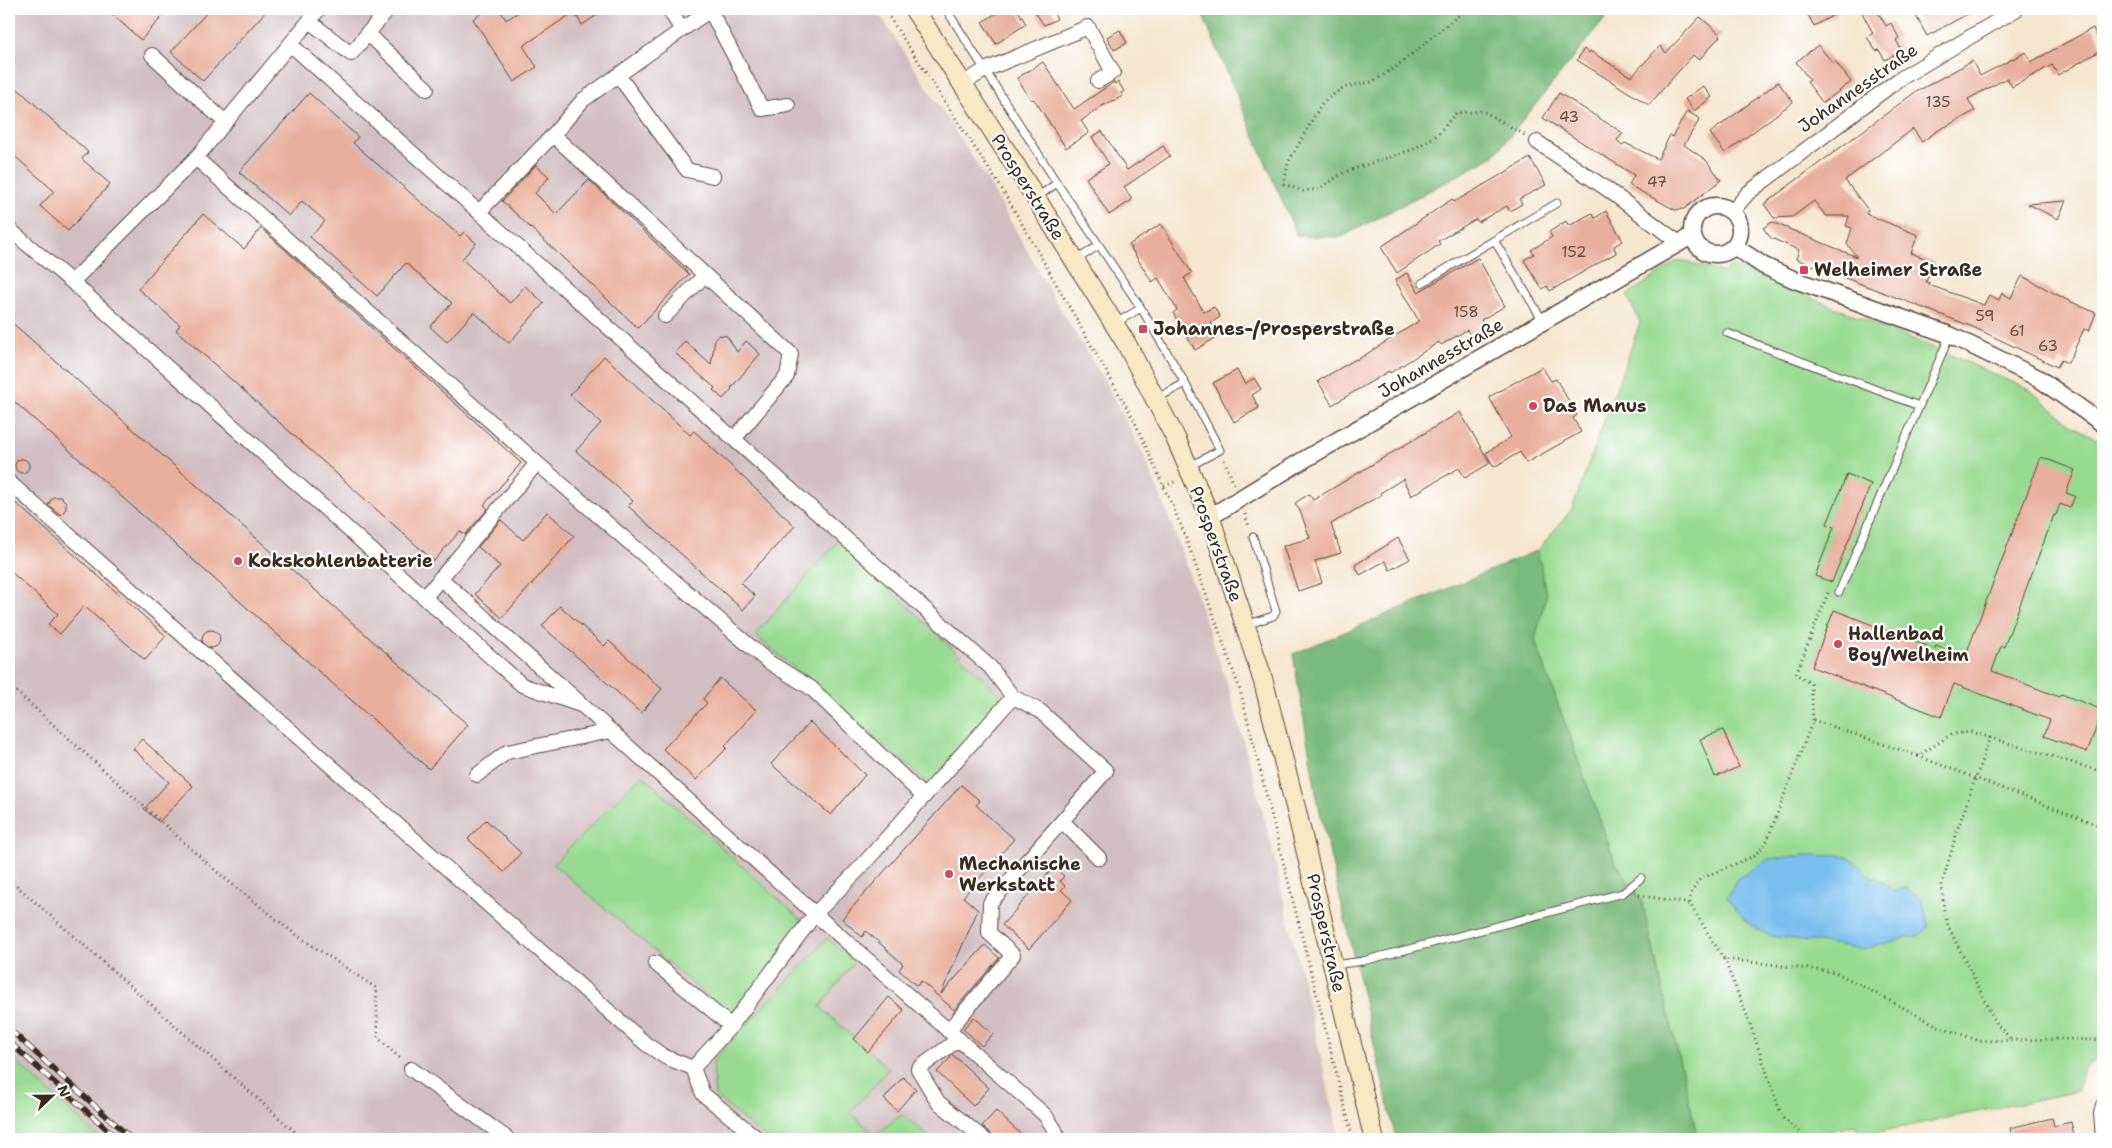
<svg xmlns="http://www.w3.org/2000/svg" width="2112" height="1148" viewBox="0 0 2112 1148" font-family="'Shantell Sans',sans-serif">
<rect width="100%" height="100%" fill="#fff"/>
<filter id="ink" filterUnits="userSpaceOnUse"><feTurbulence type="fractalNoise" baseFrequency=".02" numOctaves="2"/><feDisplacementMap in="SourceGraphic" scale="10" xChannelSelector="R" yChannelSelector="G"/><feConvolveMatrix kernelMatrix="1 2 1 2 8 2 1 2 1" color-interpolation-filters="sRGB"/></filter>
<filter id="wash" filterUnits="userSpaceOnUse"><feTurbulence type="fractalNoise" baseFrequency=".0096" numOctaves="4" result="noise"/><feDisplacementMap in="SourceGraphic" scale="20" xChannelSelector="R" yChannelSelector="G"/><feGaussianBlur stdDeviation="1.12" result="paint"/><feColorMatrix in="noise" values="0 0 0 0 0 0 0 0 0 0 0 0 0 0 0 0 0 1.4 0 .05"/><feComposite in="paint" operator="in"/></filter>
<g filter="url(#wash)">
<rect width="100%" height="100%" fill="#f6e6d0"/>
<path fill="#d2bec2" d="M9 9H876L989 183 1055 300 1106 383 1145 458 1175 533 1229 689 1267 828 1340 1139H101L9 1055Z"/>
<path fill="#98da91" stroke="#6a8258" d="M1679 260 1724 273 1731 265 1930 346 2030 390 2073 426 2103 442V1059C2085 1061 2080 1075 2079 1091L1859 1136 1856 1125 1799 1139H1698L1642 902 1615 862 1535 640 1546 596 1538 550 1572 509 1640 323 1627 295Z
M839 540 1004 698 931 785 755 635Z
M642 775 807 925 729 1015 553 864Z
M827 938 854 962 820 1007 889 1069 850 1112 875 1135 902 1114 931 1139H767L715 1096 713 1061Z
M9 1055 21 1066 101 1139H9Z"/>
<path fill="#7aba7b" stroke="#5a724c" d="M1200 9H1613L1493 157 1342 237 1297 236Z
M1538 550 1546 596 1535 640 1615 862 1642 902 1698 1139H1396L1317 799 1293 654Z"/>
<path fill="#78beef" stroke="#5a7486" d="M1805 855 1848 856 1868 875 1886 884 1894 892 1906 888 1922 900 1929 926 1919 936 1908 937 1862 950 1841 945 1770 936 1749 924 1727 898 1737 879 1769 859Z"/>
<g id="blocks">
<path fill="#e8af9d" d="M106 9H169L141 40Z
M210 9H268L203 81 171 52Z
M488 9H499L506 20 523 9H606L582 25 574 12 523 46 537 67 514 82 473 19Z
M1003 9H1017L1026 24 996 44 982 22Z
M1033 9H1051L1057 19 1044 25Z
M1805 9H1844L1814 26Z
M1860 9H1876L1886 26 1891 23 1899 38 1896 40 1902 51 1885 60 1879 50 1876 51 1867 37 1873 33Z
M1929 9H1977L1927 36 1916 16Z
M1700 17 1721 35 1699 60 1693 55 1649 105 1577 60 1584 49 1589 53 1590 51 1631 77 1660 46 1666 53Z
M2093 28 2103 49 2058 75 2052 65 2012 87 2007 78 1968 99 1975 111 1937 131 1922 142 1913 129 1845 180 1868 210 1866 214 1918 235 1911 253 1934 262 1926 282 1930 283 1929 285 1984 305 1989 295 1999 300 2002 293 2011 298 2022 276 2067 300 2096 313 2089 331 2084 329 2068 363 2061 360 2057 367 1973 327 1796 259 1799 250 1771 238 1763 228 1772 222 1857 257 1847 244 1852 228 1846 226 1849 216H1826L1814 201 1792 217 1774 218 1764 204 1914 93 1972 61 1980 76 2026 52 2031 62Z
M1120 30 1127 43 1114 50 1107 37Z
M1818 45 1833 63 1835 61 1851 82 1823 103 1807 82 1810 80 1796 62Z
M1043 62 1074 109 1114 82 1115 84 1118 82 1124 91 1121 93 1123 96 1102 106 1081 121 1089 133 1066 148 1034 99 1031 100 1017 78Z
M9 81 88 152 82 159 110 184 68 231 40 206 54 191 9 151Z
M1778 82 1793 102 1725 153 1710 133Z
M1703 86 1712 97 1694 111 1685 99Z
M309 93 358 137 353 143 460 236 464 232 476 243 462 259 510 303 525 286 544 303 509 343 474 312 447 342 430 327 452 303 406 263 377 296 310 237 325 221 302 201 289 216 239 172Z
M1559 93 1623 133 1617 140 1622 145 1625 143 1658 159 1670 135 1672 137 1687 111 1700 119 1684 145 1706 160 1721 180 1684 209 1675 210 1629 185 1634 175 1543 118Z
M1102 131 1127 170 1163 146 1170 156 1124 187 1132 200 1109 215 1086 178 1109 164 1092 137Z
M1530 158 1546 185 1519 199 1522 204 1510 211 1507 206 1478 222 1476 219 1438 241 1440 244 1397 273 1381 247 1452 199 1454 202Z
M536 165 549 177 535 193 556 214 589 180 689 274 638 328 502 201Z
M2066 201 2058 219 2028 204Z
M1606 211 1623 241 1614 246 1616 253 1550 291 1547 286 1542 289 1524 260 1534 254 1531 250 1552 237 1549 232 1566 221 1569 226 1592 213 1595 218Z
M203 214 244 249 261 228 521 463 484 505 488 509 465 535 460 531 434 561 176 330 180 325 138 289Z
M1161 224 1192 273 1184 278 1204 312 1214 307 1220 317 1211 323 1219 336 1195 350 1173 313 1177 310 1158 278 1152 282 1129 245Z
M1478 258 1505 306 1481 320 1485 328 1471 336 1467 330 1441 345 1439 342 1390 373 1389 371 1332 405 1318 381 1356 359 1357 360 1419 321 1395 280 1407 273 1418 292Z
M9 320 468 725 429 769 9 397Z
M719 335 727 336 737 352 746 341 760 354 731 388 732 389 723 399 713 390 715 388 675 353 685 341 711 365 715 339Z
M604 356 690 435 694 431 795 526 741 583 755 596 743 610 628 506 633 501 576 451 601 423 570 395Z
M1542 367 1551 381 1556 379 1577 415 1573 418 1581 432 1526 463 1520 452 1494 467 1486 453 1511 437 1489 397Z
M1237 370 1245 384 1254 378 1261 389 1252 395 1259 408 1234 422 1213 383Z
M1460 412 1490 463 1465 478 1459 468 1411 496 1403 479 1380 493 1381 495 1331 524 1341 553 1315 561 1322 583 1298 591 1283 546 1310 538 1300 511 1295 503 1309 494 1313 500Z
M2041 457 2075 470 2066 493 2075 496 2070 508 2060 504 2056 515H2054L2004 647 2001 646 1992 671 2059 697 2061 694 2103 710 2087 752 2044 736 2050 720 1954 684 1941 717 1812 667 1834 610 1935 649 1936 646 1965 657Z
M15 466a7 7 0 1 1 14 0a7 7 0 1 1-14 0Z
M1847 474 1871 484 1832 582 1815 576 1834 527 1827 524Z
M9 497 166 636 145 660 84 606 60 634 48 624 58 614 9 570Z
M53 497H61L66 502V509L61 515 48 505Z
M547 512 574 536 502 618 475 594 500 566 478 547 501 520 523 540Z
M1398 538 1410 559 1390 570 1385 561 1360 575 1355 565Z
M560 606 604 646 609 641 662 689 641 713 542 626Z
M202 639a9 9 0 1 1 18 0a9 9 0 1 1-18 0Z
M720 678 756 710 725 746 727 748 696 780 663 749 707 703 703 699Z
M810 722 865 775 831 815 771 764Z
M1723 730 1739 767 1715 777 1700 739Z
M142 739 193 786 159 822 144 809 169 782 133 749Z
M961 785 980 801 976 805 1014 839 963 897 978 910 941 994 985 945 999 958 954 1010 921 981 917 986 899 970 903 964 866 931 862 937 842 919Z
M486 820 521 853 504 872 468 839Z
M1054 867 1064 876 1060 881 1065 886 1061 890 1072 900 1029 949 1002 925Z
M889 997 904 1010 868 1052 854 1039Z
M974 1017 993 1034 982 1046 963 1029Z
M953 1055 989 1088 973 1106 937 1072Z
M903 1077 916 1089 897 1111 884 1099Z
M996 1111 1026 1139H996L982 1126Z
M2052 1118 2054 1126 2071 1122 2075 1139H2013L2010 1128Z"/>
</g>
</g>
<g filter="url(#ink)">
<use href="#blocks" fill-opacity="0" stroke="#574639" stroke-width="1"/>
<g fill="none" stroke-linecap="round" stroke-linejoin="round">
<g stroke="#574639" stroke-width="9">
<path id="service" d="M946 9 1057 183
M1036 198 1057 183 1099 245
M1494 240 1543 321
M1075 261 1099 245 1141 308
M1422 283 1557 203
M1114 324 1141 308 1185 383
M1727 333 1919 406
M1156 399 1185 383 1220 450 1188 467
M1839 592 1950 335
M1246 625 1273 616 1276 611 1253 537
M1334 965 1363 961 1623 893 1641 878"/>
</g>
<g stroke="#574639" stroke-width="16">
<path id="minor" d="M319 9 196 158 72 282 522 685 583 706 815 914 1045 1115 1055 1130 1058 1139
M669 9 682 30
M309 21 351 54 388 9
M367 33 427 89
M290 44 990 667 1013 697
M152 55 225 122
M618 75 687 170 713 176
M962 84 985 70 1088 27 1113 72 1098 81
M553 135 583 100 710 10 762 109 788 105
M1537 142 1607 189 1679 243
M196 158 537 463 425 597
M479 212 553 135 791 354 787 376 734 439
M1732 212 1748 193 1898 80 2017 9
M9 229 79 288
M665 316 705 275
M537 463 767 661 811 688 924 797
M9 482 646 1044 665 1057 693 1068
M440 578 578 701
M477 775 507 752 611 731
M1063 822 1099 858
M655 963 731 1026
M959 1039 918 1069 938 1102 984 1139
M411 1069 508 1139
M2103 1105 2101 1114 2103 1137
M758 1139 703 1094 693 1068 731 1026 815 914 859 869 1013 697 1040 711 1106 771 990 903 989 933 1013 955 948 1031"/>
</g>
<g stroke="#574639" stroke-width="19">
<path id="tertiary" d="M1692 230a24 24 0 1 1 48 0a24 24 0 1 1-48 0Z
M1734 246 1764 266 1795 280 1950 335 2038 378 2103 424
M1210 517 1300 462 1693 235"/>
</g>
<g stroke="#574639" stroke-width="21">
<path id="secondary" d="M914 9 1017 168 1126 343 1176 439 1210 517 1263 680 1297 813 1374 1139"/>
</g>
<path stroke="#574639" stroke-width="3" stroke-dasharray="1 4" stroke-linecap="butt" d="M884 9 1002 189 1134 420 1183 530 1240 690 1353 1139
M1466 9 1396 67 1372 82 1344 87 1322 103 1288 163 1284 184 1303 191 1319 189 1345 172 1414 149 1437 135 1456 113 1483 111 1525 135
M1224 460 1234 484
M1164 486 1177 481
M1245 514 1249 527
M1828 593 1796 674 1811 684 1813 720 1766 843 1754 856 1700 879 1690 895V904L1724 959 1835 972 1938 1026 1980 1041 2056 1039 2103 1040
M9 685 217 872 295 934 376 988 378 1038 402 1060
M1813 720 1918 756 1952 734 1971 732 2103 772
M1990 737 1958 828 1942 884 1944 912 1949 928 1997 1025 2012 1040
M1918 756 2103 827
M9 879 303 1139
M1639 895 1690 904
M1724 959 1748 1018 1782 1117 1800 1133 1801 1139
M2103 1037 2102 1040 2103 1051"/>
<use href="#service" stroke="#fff" stroke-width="7"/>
<use href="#minor" stroke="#fff" stroke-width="14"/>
<use href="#tertiary" stroke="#fff" stroke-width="16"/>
<use href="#secondary" stroke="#f8e8c3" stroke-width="19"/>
<g stroke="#3b2a1e" stroke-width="5.5">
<path id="rail" d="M9 1029 132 1139
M9 1042 118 1139"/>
</g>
<use href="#rail" stroke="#fff" stroke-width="4" stroke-dasharray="11" stroke-linecap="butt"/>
</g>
</g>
<g fill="#d1495b" stroke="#fff" stroke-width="2">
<rect x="1799" y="265" width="10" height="10" rx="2.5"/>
<rect x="1138" y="324" width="10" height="10" rx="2.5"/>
<circle cx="1533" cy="406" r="5"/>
<circle cx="238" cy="561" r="5"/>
<circle cx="1838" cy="644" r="5"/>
<circle cx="949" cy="874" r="5"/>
</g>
<g text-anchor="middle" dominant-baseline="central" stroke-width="4.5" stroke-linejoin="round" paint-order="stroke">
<g font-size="15" fill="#664b3e">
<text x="1938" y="102">135</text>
<text x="1569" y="117">43</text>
<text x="1657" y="182">47</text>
<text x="1574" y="252">152</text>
<text x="1466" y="312">158</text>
<text x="1985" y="316">59</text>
<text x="2017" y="331">61</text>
<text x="2048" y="346">63</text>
</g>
<g font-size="18" fill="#3b2a1e" stroke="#fff">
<text transform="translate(1858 88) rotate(-35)">Johannesstraße</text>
<text transform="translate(1028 187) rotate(58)">Prosperstraße</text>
<text transform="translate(1441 358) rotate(-30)">Johannesstraße</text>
<text transform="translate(1216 544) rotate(70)">Prosperstraße</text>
<text transform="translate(1326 933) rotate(77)">Prosperstraße</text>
</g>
<g font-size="18" font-weight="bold" fill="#3b2a1e" stroke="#fff" text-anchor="start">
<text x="1814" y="270">Welheimer Straße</text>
<text x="1153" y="329">Johannes-/Prosperstraße</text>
<text x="1543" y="406">Das Manus</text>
<text x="248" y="561">Kokskohlenbatterie</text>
<text x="1848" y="634">Hallenbad<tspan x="1848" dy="21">Boy/Welheim</tspan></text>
<text x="959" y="864">Mechanische<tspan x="959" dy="21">Werkstatt</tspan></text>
</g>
</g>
<rect width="2112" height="1148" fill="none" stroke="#fff" stroke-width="30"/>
<g transform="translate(52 1096) rotate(68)" stroke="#ffffff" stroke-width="4" paint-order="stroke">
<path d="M0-4L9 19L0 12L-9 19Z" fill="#3b2a1e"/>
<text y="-8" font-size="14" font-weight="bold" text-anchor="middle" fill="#3b2a1e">N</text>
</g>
</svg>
